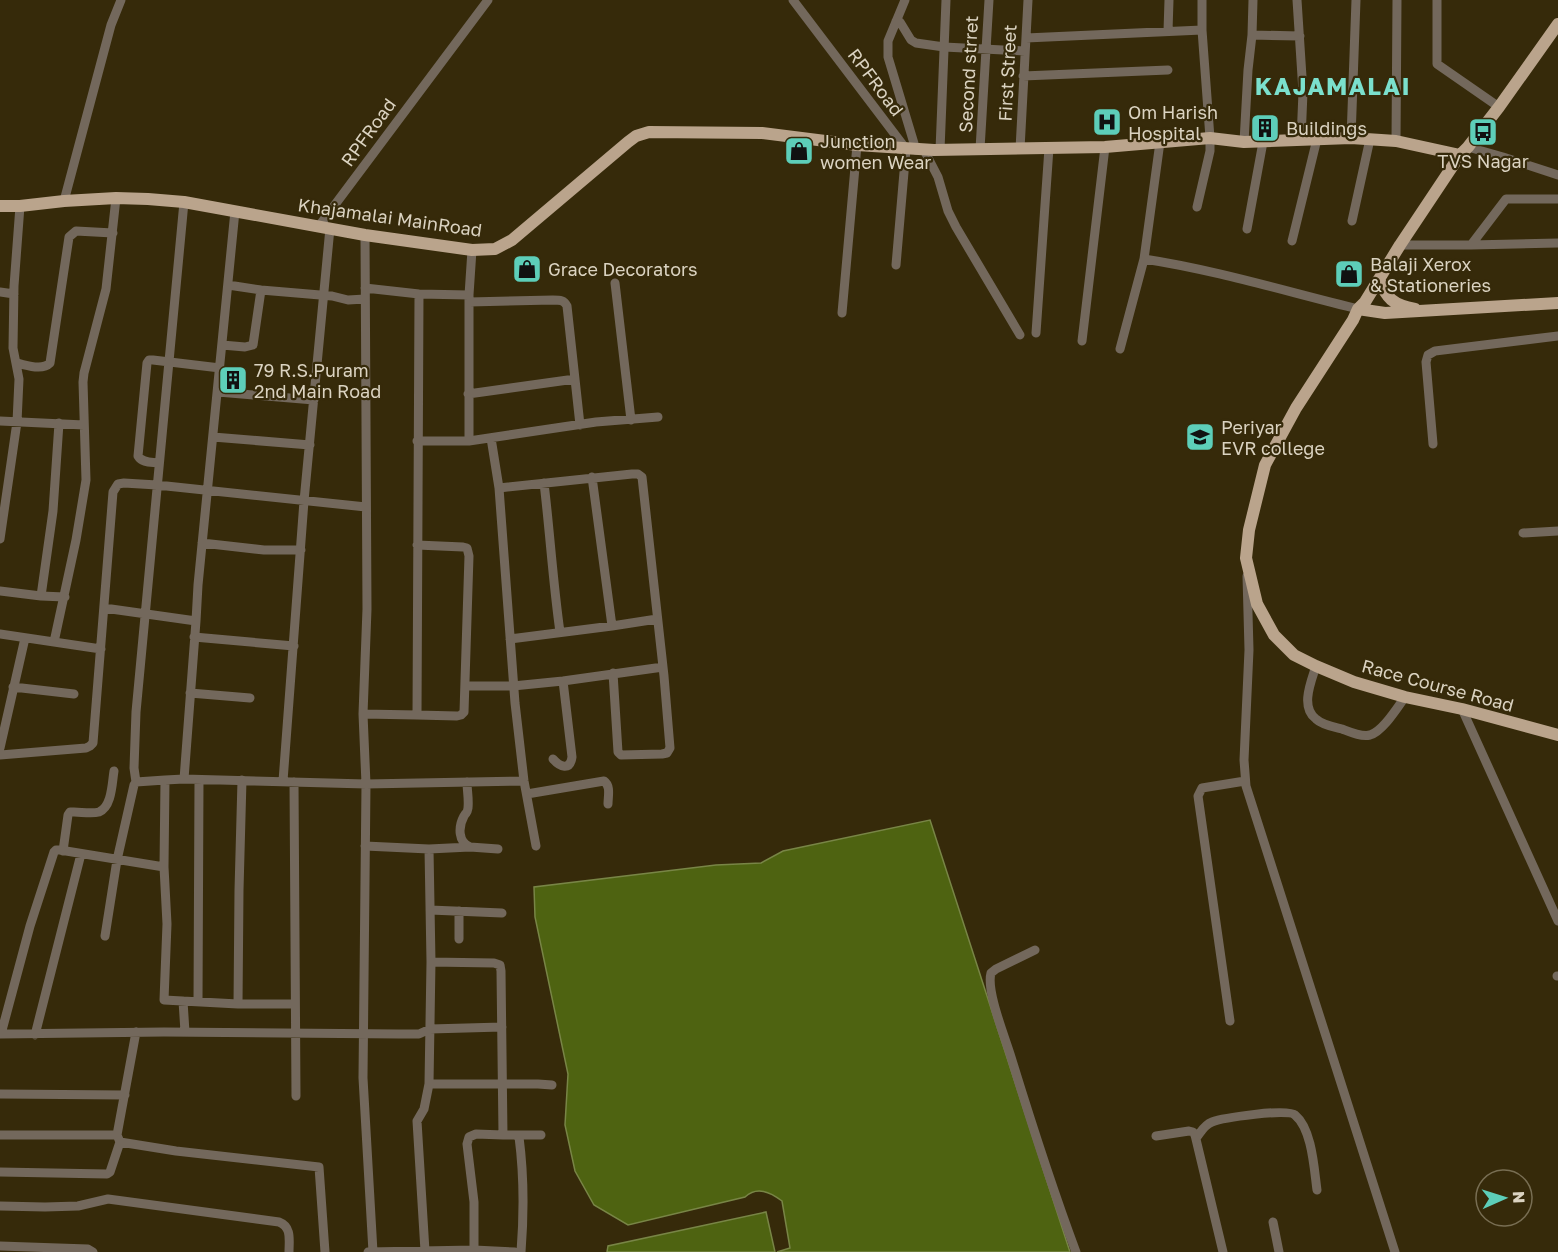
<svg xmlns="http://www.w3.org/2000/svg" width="1558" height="1252" viewBox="0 0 1558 1252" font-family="'Golos Text',sans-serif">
<rect width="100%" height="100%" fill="#362a0a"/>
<path fill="#4e6311" stroke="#788546" stroke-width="1.5" d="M930 820 1070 1252H777L790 1248 782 1201C770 1192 757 1186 745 1197L628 1225 594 1205 575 1171 565 1125 568 1074 535 917 534 887 716 865 761 863 783 851Z
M766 1212 775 1252H607L608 1246Z"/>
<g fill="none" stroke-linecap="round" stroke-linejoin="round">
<path stroke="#73685c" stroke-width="9" d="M793 0 906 149 896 265
M905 0 888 41V57L916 150
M1297 0 1303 92 1301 140
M1437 0V64L1499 107
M896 21 900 22 911 40 916 43 944 47 1025 51
M1168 31 1169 0
M1252 35 1300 36
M1026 38 1202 30
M1023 76 1168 70
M1351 138 1356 0
M1396 141 1397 0
M1244 142 1248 70 1252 35 1253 0
M1468 147 1503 157 1558 175
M980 149 989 0
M1020 149 1028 0
M924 150 938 177 948 211 956 227 1020 335
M940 150 946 0
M64 201 111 25 121 0
M1197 207 1210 151V138L1202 30V0
M235 211 198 585 196 621 184 779 366 784 363 714 367 609 365 235
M1352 221 1370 139
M319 226 488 0
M1247 229 1263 142
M1292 241 1317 139
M1400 245H1471L1558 243
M1471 245 1506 199H1558
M472 250 469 295V441L596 422 658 417
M1144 259C1216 270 1288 292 1358 309
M615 283 631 420
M228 285 261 290 332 296 348 300 365 299
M365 288 419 294 469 295
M0 292 14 294
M469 302 553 300C560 300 564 300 567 306L580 425
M842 313 857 145
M1036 333 1049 148
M1082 341 1105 147
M222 345 245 347 253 345 261 290
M1120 349 1144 259 1160 142
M16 363C27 365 42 371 50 363L69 237 76 231 113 233
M218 392 314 400
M468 394 575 379
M0 421 84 425
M213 437 310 445
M491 438 499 488 515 703 524 781 536 846
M417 441H469
M1433 444 1426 362 1428 355 1435 351 1558 336
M158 463C151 462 142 463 138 456L147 363 149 360H153L220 368
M592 477 612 626
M544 483C550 533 553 583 560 632
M499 488 632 474H638L642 477 664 676 670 748 667 753 662 754 621 755 618 752 613 673
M1523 533 1558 531
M0 539 17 422 19 379 13 348 14 286 20 206
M202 543 264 550H301
M1247 576 1249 650 1244 760 1246 786 1395 1252
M0 591 41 596 65 597
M41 596 53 511 59 423
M104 608 196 621
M0 634 101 649
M194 637 294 646
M510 639 612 626 657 619
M54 642 76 540 86 480 83 382 84 373 106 289 116 198
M1316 666C1311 682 1300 707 1316 719 1322 725 1334 727 1342 729 1350 732 1361 737 1370 735 1383 731 1397 708 1405 697
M465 686H513L563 681 663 667
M13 687 74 694
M190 693 250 698
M1462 709 1558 921
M363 714 417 715 419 294
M417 715 457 716 461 715 464 712 469 556 467 548 463 547 417 545
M0 748 25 638
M0 755 86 748 90 746 93 743 113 492 118 484 124 483 157 485 366 507
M553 759C560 767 570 771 572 757L563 681
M184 779 165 780 164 867 167 924 164 1000 238 1004H293
M283 781 304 501 330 228
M136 782 165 780
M294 782 296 1096
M467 782C467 790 469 799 468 808 467 814 467 811 464 816 458 827 458 842 470 847
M527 794 604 781C611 786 608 796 608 804
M365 846 429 849 470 847 498 849
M429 849 431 962 429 1084H538L552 1085
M63 851 68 815 70 812H74C81 812 92 814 99 812 112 807 112 783 114 771
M430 910 502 913
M105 936 117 860 134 785 136 782 134 768 136 712 184 202
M459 939V911
M1035 950 996 969 991 973C986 991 1005 1037 1011 1057 1031 1122 1052 1188 1076 1252
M431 962 494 963 500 965 501 971 503 1135 476 1134 469 1137 467 1144 474 1202V1250
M1557 976H1558
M183 1001 185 1032
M198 1002 199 780
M238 1004 239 890 242 780
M1230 1021 1198 796 1202 788 1245 781
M136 1032 117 1135 120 1142 176 1151 319 1167 325 1252
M0 1034 164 1032 399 1034H419L430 1029 502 1027
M1 1034 30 926 54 852 56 850H60L164 867
M35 1035 81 854
M0 1094 125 1095
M0 1135H117
M503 1135H515L519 1137C524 1175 524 1214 521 1252
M515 1135H541
M1156 1136 1189 1131 1193 1132 1195 1135 1223 1252
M1196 1138C1201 1132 1204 1125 1212 1122 1222 1118 1288 1108 1295 1115 1312 1129 1314 1168 1317 1190
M0 1172 107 1174 110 1172 120 1142
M0 1206 45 1207 78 1206 108 1199 279 1222C292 1227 289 1240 289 1252
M1273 1222 1279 1252
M0 1246 88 1249 93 1252
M425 1251 417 1121 424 1109 429 1084
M368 1252 474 1250 515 1252
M373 1252 363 1078 366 784 524 781"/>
<path stroke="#baa48c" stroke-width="12" d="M1558 24 1499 107 1468 147 1460 155 1400 245 1365 302 1358 309 1353 320 1296 408 1265 465 1249 530 1246 558 1257 604 1274 635 1294 655 1316 666 1354 682 1405 697 1462 709 1558 735
M0 206H20L64 201 116 198 148 199 184 202 365 235 472 250 495 249 512 240 628 142 636 136 649 132 762 133 857 145 934 150 1105 147 1210 138 1244 142 1351 138 1396 141 1460 155
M1379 279C1386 298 1393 305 1415 309
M1358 309 1385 313 1558 303"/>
</g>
<defs>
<g id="hospital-square" transform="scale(1.5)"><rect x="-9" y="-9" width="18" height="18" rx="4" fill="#5dceb9" stroke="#362a0a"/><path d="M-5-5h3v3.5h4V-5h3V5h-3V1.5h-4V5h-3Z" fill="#111"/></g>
<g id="building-square" transform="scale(1.5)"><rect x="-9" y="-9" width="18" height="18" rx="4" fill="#5dceb9" stroke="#362a0a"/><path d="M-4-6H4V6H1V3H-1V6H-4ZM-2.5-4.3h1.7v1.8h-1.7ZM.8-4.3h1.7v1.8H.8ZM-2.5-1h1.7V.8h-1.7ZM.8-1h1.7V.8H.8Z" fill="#111"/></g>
<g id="bus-square" transform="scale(1.5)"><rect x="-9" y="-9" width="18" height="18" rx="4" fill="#5dceb9" stroke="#362a0a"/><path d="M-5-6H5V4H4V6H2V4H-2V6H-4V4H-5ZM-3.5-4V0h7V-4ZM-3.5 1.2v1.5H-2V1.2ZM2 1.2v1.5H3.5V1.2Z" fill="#111"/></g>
<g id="shop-square" transform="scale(1.5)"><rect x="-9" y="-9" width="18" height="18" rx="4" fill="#5dceb9" stroke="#362a0a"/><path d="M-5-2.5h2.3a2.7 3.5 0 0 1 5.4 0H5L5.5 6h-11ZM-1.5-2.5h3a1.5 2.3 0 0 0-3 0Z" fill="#111"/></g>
<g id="university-square" transform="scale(1.5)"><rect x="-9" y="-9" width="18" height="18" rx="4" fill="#5dceb9" stroke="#362a0a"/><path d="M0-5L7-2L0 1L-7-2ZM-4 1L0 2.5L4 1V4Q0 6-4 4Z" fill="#111"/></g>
</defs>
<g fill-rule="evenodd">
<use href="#hospital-square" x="1107" y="122"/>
<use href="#building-square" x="1265" y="128"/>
<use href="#bus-square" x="1483" y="132"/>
<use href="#shop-square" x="799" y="151"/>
<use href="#shop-square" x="527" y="269"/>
<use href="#shop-square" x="1349" y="274"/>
<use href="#building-square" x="233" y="380"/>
<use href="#university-square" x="1200" y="437"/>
</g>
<g text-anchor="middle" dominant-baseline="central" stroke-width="4.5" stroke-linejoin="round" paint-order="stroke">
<g font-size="18" fill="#dbd3c1" stroke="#362a0a">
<text transform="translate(1007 73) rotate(-87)">First Street</text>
<text transform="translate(968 74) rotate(-87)">Second strret</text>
<text transform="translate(876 82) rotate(53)">RPFRoad</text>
<text transform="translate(368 132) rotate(-54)">RPFRoad</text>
<text transform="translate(390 217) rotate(8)">Khajamalai MainRoad</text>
<text transform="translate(1438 685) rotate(15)">Race Course Road</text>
</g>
<g font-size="18" fill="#dbd3c1" stroke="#362a0a" text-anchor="start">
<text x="1128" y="112">Om Harish<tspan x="1128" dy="21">Hospital</tspan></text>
<text x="1286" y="128">Buildings</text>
<text x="820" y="141">Junction<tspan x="820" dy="21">women Wear</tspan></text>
<text x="1483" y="161" text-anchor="middle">TVS Nagar</text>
<text x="1370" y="264">Balaji Xerox<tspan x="1370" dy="21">&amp; Stationeries</tspan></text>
<text x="548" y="269">Grace Decorators</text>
<text x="254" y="370">79 R.S.Puram<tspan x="254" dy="21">2nd Main Road</tspan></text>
<text x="1221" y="427">Periyar<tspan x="1221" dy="21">EVR college</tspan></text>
</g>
<g font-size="24" font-weight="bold" letter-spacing="1.5" fill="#7be0cd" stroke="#362a0a">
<text x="1333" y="85">KAJAMALAI</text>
</g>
</g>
<g transform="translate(1504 1198) rotate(87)"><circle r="28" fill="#362a0a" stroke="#786e53" stroke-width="1.5"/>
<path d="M0-4.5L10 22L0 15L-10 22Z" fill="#5dceb9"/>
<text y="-9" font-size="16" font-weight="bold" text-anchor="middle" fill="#dbd3c1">N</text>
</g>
</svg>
